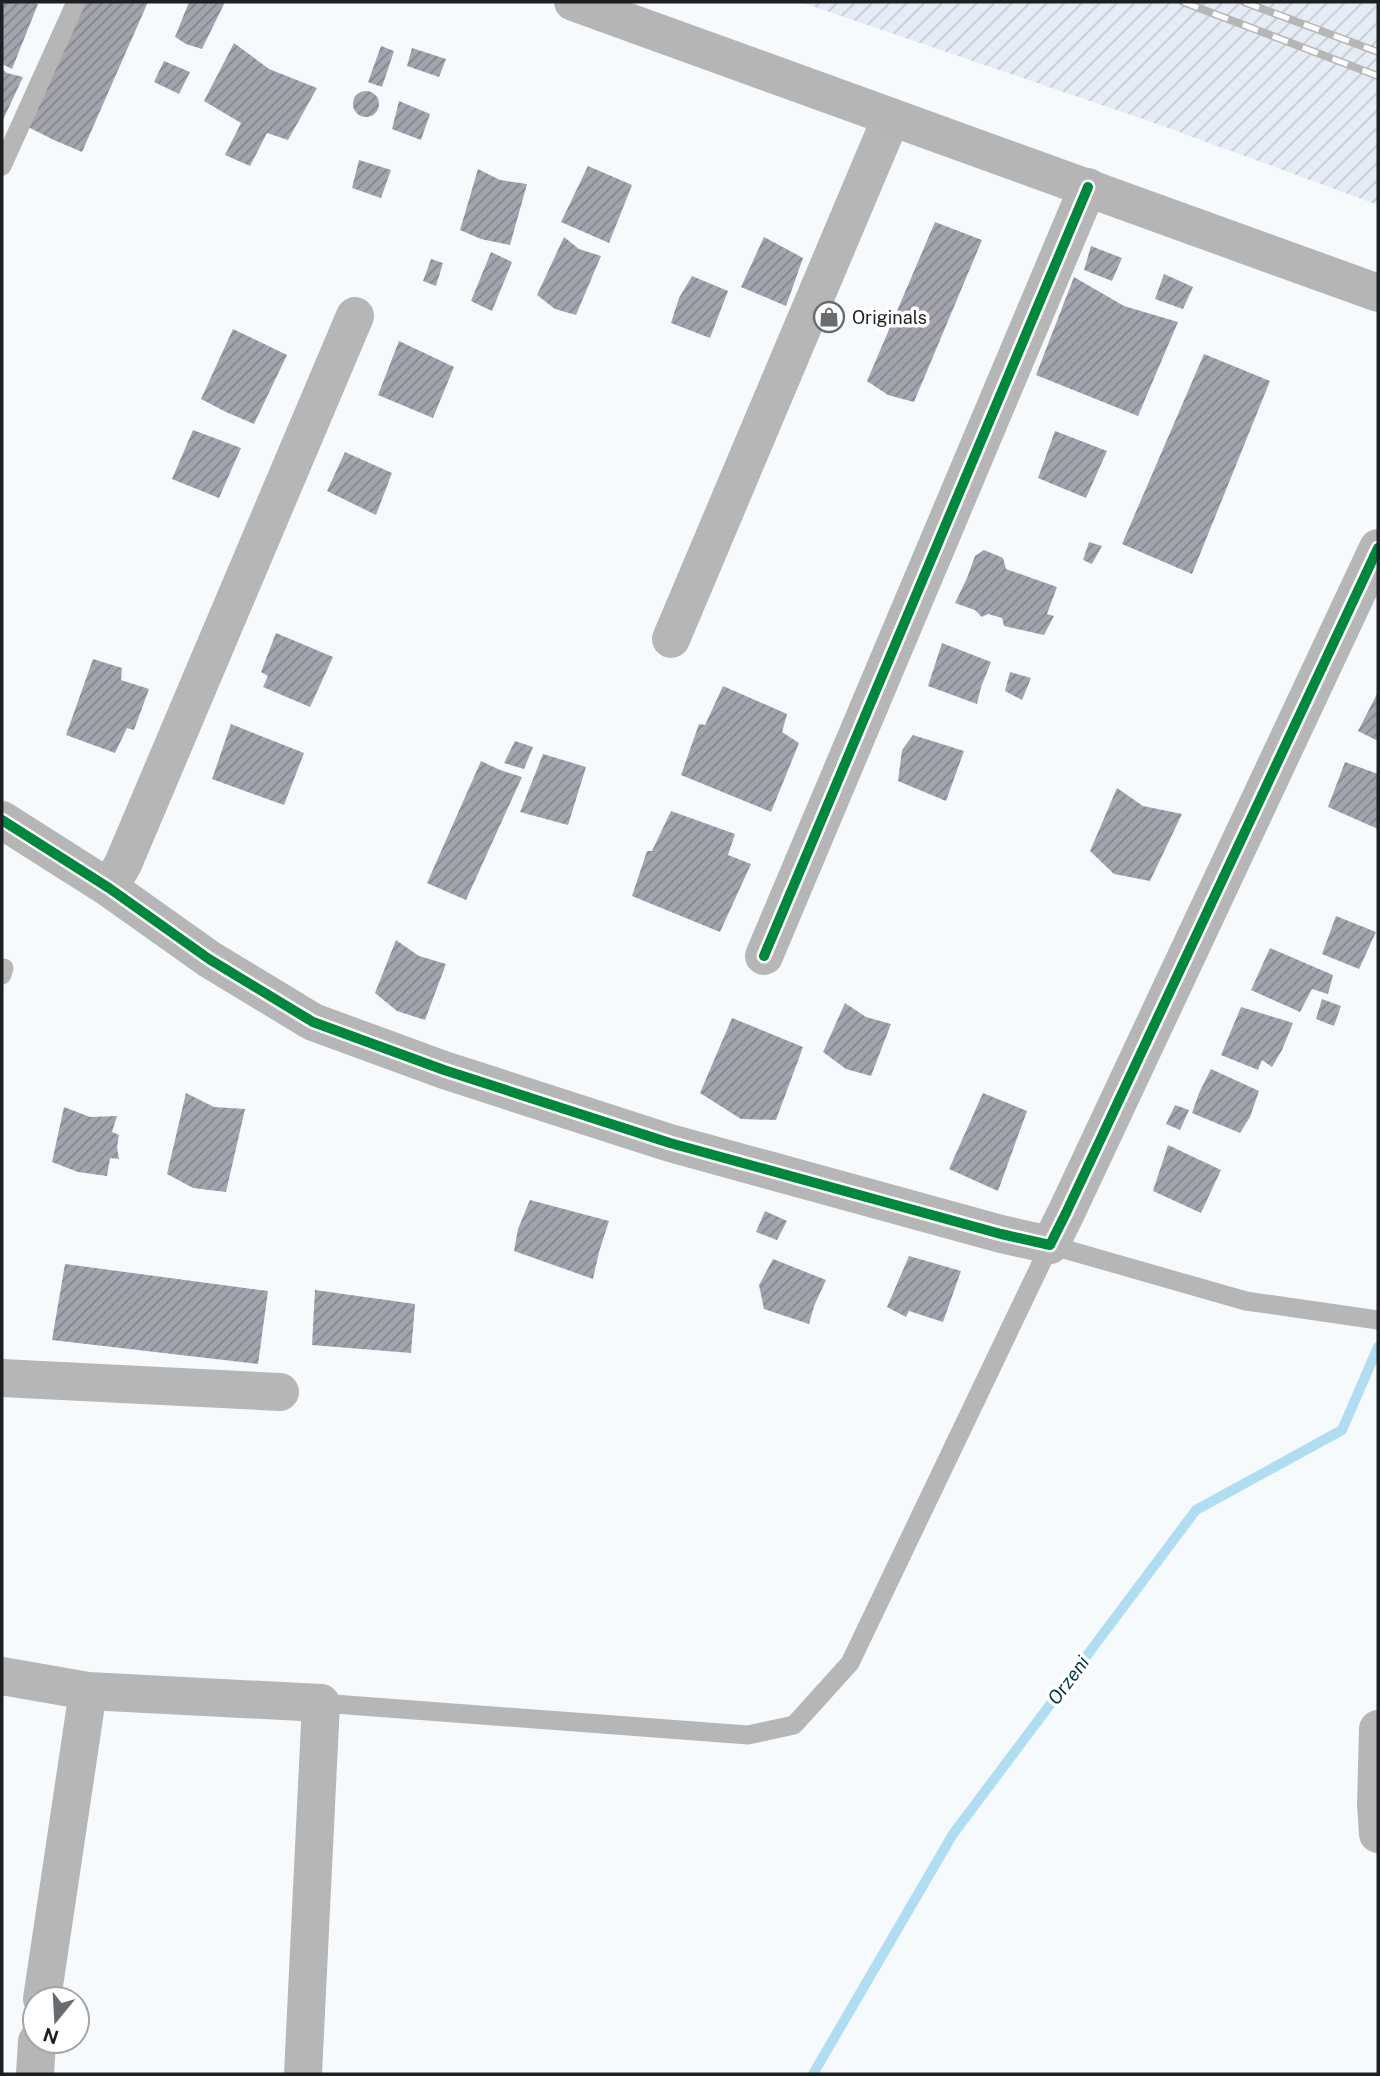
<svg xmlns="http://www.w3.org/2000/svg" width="1380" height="2076" viewBox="0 0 1380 2076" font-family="'Public Sans',sans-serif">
<defs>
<pattern id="industrial-furrows" width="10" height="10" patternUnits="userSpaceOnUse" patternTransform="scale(1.75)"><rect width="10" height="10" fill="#e6ecf5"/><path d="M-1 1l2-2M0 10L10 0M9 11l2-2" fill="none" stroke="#c5cad2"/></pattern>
<pattern id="building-hatch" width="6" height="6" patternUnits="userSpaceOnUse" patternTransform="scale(1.75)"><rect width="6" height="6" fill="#a4a4ae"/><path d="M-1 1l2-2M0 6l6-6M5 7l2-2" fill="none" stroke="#85858d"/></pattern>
</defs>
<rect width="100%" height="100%" fill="#f7fafd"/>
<path fill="url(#industrial-furrows)" d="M800 2H1378V205L1160 125Z"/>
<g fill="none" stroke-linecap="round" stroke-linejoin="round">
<path stroke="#b0ddf2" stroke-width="10" d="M813 2074 953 1834 1196 1510 1342 1430 1378 1347"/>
</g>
<path fill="url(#building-hatch)" d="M2 2H32L38 4 12 69 2 64Z
M83 2H148L82 152 54 140 28 127Z
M189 2H225L202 49 186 44 175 37Z
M234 43 269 69 317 88 288 140 267 133 250 166 225 155 241 123 204 101Z
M381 46 394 51 382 87 368 82Z
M412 48 446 59 439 77 407 66Z
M164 61 190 72 179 94 154 82Z
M2 69 7 73 23 77 2 122Z
M353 104a13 13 0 1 1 26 0a13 13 0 1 1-26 0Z
M399 101 430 114 421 140 392 129Z
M359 160 391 170 381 198 352 188Z
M588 166 632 185 609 243 561 222Z
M478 169 500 180 527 184 510 245 481 239 460 230Z
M935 222 982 240 914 402 888 395 867 381Z
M564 237 579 249 601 256 576 315 555 309 537 295Z
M764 237 803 258 786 306 741 287Z
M1091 246 1122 258 1112 281 1084 270Z
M491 252 512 262 492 311 471 301Z
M431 259 443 263 436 286 423 281Z
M1164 274 1193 287 1183 309 1155 299Z
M692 276 728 291 710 338 671 323 679 298Z
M1074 277 1124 306 1178 322 1138 416 1036 375Z
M233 329 287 355 254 424 226 412 201 399Z
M399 341 454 367 433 418 378 395Z
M1204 354 1270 381 1192 574 1122 544Z
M193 430 241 448 219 498 172 479Z
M1055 431 1107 451 1086 498 1038 478Z
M345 452 392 473 376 515 327 491Z
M1089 542 1102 546 1092 564 1083 560Z
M984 550 1003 558 1006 569 1057 587 1047 614 1054 616 1044 635 1004 626 1002 618 988 614 982 617 975 610 955 603 967 578 975 556Z
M276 633 333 657 310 707 263 687 268 676 261 672Z
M942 643 991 662 981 687 977 704 928 686Z
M93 659 122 668 121 680 149 689 134 730 127 728 115 753 66 735Z
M1010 672 1031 678 1022 700 1005 691Z
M723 686 787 714 782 732 799 743 771 812 681 775 699 724 705 725Z
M1378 692V741L1358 731Z
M231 724 304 753 284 805 212 779Z
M913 735 964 751 946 801 898 781 902 750Z
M515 741 533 747 524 769 504 763Z
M543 754 586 767 568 825 520 812Z
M481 761 500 770 522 777 466 900 427 883Z
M1345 762 1378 774V829L1328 807Z
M1117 788 1143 806 1182 814 1150 881 1114 874 1090 851Z
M671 811 735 834 728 855 751 864 720 932 632 896 647 851H652Z
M1336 916 1376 932 1359 969 1322 954Z
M396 940 419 956 446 964 425 1020 397 1011 375 993Z
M1270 948 1333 975 1328 994 1312 989 1300 1012 1251 990Z
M1322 999 1341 1006 1334 1026 1316 1019Z
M845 1003 866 1017 891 1024 871 1076 846 1069 823 1052Z
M1241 1007 1293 1023 1282 1050 1272 1067 1262 1060 1258 1070 1221 1055Z
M732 1018 803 1047 776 1120 741 1119 700 1093Z
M1211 1069 1259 1091 1250 1117 1240 1133 1192 1113 1199 1093Z
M186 1093 214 1107 245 1109 226 1192 193 1188 167 1174Z
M983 1093 1027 1111 998 1191 949 1169Z
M1175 1105 1189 1110 1180 1130 1166 1124Z
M64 1107 90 1117 117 1116 112 1132 119 1135 117 1147 119 1159 110 1158 107 1176 78 1172 52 1162Z
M1168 1145 1221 1170 1201 1213 1153 1191Z
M530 1200 609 1221 599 1252 593 1279 514 1251 518 1229Z
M765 1211 787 1221 777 1240 756 1232Z
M909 1256 961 1271 943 1322 909 1311 906 1317 887 1307Z
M773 1259 826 1280 814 1306 809 1324 764 1309 759 1285Z
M65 1264 268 1291 258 1364 52 1340Z
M315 1290 415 1304 411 1353 312 1345Z"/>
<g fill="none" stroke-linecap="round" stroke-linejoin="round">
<path stroke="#b7b6b6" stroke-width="19" d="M2 166 76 2
M2 968H4L2 975
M321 1703 748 1735 794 1725 850 1663 1050 1245 1246 1301 1378 1320"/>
<path stroke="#b7b6b6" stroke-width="38" d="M671 639 891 118
M2 820 109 888 209 959 313 1022 444 1070 670 1143 1001 1234 1050 1245 1066 1213 1378 548
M109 888 123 864 355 316
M764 956 1088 187
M2 1378 280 1392
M2 1676 88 1691 321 1703 303 2074
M1378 1729 1376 1805 1378 1834
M42 1999 88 1691
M35 2074 37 2041"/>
<path stroke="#b6b5b6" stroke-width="38" d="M573 2C841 100 1110 195 1378 293"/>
<g stroke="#b6b6b7" stroke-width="8">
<path id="rail" d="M1183 2 1378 76
M1244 2 1378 52"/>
</g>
<use href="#rail" stroke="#fff" stroke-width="5" stroke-dasharray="16" stroke-linecap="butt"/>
<g stroke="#fff" stroke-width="15">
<path id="cycleway" d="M2 820 109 888 209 959 313 1022 444 1070 670 1143 1001 1234 1050 1245 1066 1213 1378 548
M764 956 1088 187"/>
</g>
<use href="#cycleway" stroke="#00873e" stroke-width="10"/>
</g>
<defs>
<g id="shop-ring" transform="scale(1.575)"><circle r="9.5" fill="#fff" stroke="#696c6f" stroke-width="1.5"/><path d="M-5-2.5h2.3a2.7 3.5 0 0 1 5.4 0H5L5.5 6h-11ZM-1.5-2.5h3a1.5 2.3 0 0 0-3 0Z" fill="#696c6f"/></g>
</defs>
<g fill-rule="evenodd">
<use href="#shop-ring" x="829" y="317"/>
</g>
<g text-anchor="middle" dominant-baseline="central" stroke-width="7" stroke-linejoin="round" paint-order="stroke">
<g font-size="18" fill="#1d1f23" stroke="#fff" text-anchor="start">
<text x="852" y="317">Originals</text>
</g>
<g font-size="19" font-style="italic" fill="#033a4f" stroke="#fff">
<text transform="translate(1068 1680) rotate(-53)">Orzeni</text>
</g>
</g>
<rect width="1380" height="2076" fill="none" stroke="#1d1f23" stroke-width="7"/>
<g transform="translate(56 2020) rotate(198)"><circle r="33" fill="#ffffff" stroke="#a5a5a7" stroke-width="2"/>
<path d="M0-5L12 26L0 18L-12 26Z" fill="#696c6f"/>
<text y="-10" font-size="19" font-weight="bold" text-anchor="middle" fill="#1d1f23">N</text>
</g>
</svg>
